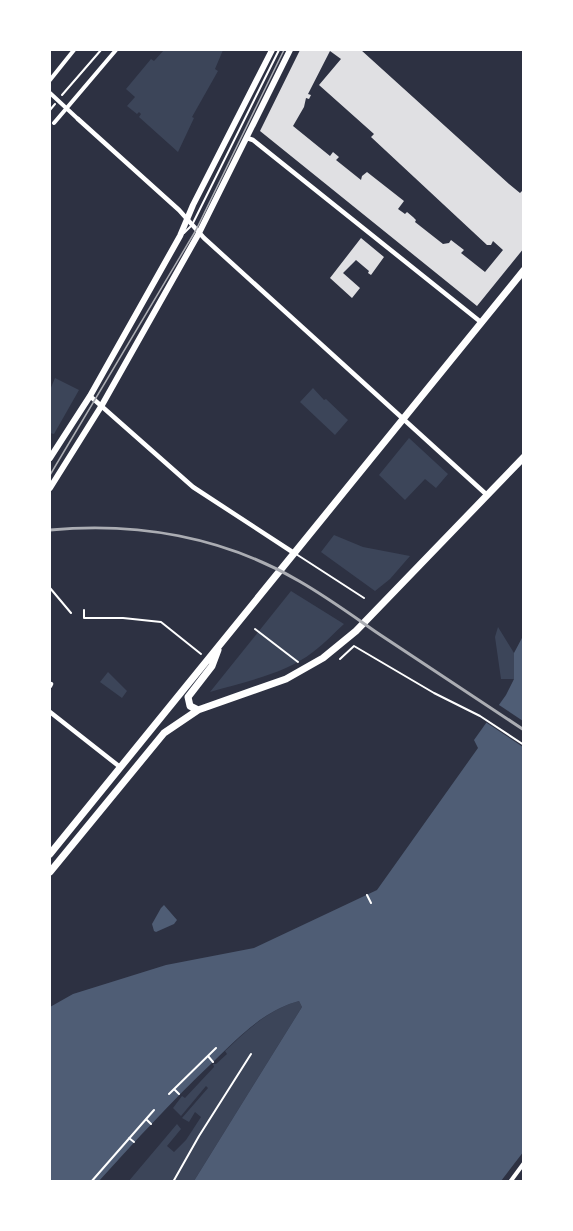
<svg xmlns="http://www.w3.org/2000/svg" width="573" height="1231" viewBox="0 0 573 1231" font-family="Lora,serif">
<rect width="100%" height="100%" fill="#2d3142"/>
<path fill="#3c4559" d="M164 50H223L215 69 218 71 192 117 194 118 178 152 139 117 141 114 139 112 137 114 127 106 135 97 126 89 151 59 154 61Z
M55 378 79 390 54 434 50 433V390Z
M313 388 324 400 326 399 348 420 335 435 300 402Z
M409 438 448 474 436 488 425 479 405 500 379 475Z
M334 535 363 547 410 556 390 579 375 591 321 552Z
M291 591 344 624C334 633 324 644 313 652 285 674 244 682 210 692Z
M498 627 514 653V679H501L495 637Z
M108 672 127 691 122 698 100 682Z
M299 1001 302 1007 194 1181 128 1182 177 1124 181 1129 167 1146 174 1152 186 1140 201 1117 195 1112 189 1122 182 1118 208 1088 206 1086 181 1116 173 1108 182 1096 185 1098 214 1067 213 1064H216L227 1054 225 1051C247 1030 269 1009 299 1001Z"/>
<path fill="#4f5d75" d="M523 636 524 1151 501 1181H194L302 1007 299 1001C264 1010 238 1038 213 1062 173 1100 136 1140 99 1181H50V1007L73 994 166 965 254 948 377 890 478 748 474 740 506 695 514 679V653Z
M164 905 177 920 174 924 156 932 154 931 152 924 161 908Z"/>
<path fill="#2d3142" d="M496 703 523 721V747L484 721Z"/>
<path fill="#e0e0e3" fill-rule="evenodd" d="M300 50H361L509 184 520 193 524 189V248L477 306 260 131ZM330 51 341 59 319 85 374 134 371 137 487 245H491L493 241 503 250 485 272 461 253 464 250 451 240 449 243 443 244 415 222 416 220 413 217 407 212 405 214 398 209 404 201 367 172 362 176 361 180 336 160 339 157 333 152 330 156 293 126 304 107 306 98 309 99 311 95 308 94Z
M361 238 384 257 371 275 368 273 369 271 356 260 343 273 360 288 352 298 330 278Z"/>
<g fill="none" stroke-linecap="round" stroke-linejoin="round">
<path stroke="#fff" stroke-width="2" d="M62 95 101 50
M50 110 55 104
M84 610V618H123L161 622 201 654
M255 629 298 662
M340 659 354 646 434 693 480 716 524 745
M367 895 371 903
M208 1056 213 1062
M174 1089 179 1094
M169 1094 216 1048
M146 1119 151 1124
M129 1138 134 1142
M91 1182 154 1110"/>
<path stroke="#fff" stroke-width="2" d="M184 233 192 225 279 50
M296 554 364 598
M50 588 71 613
M173 1182 199 1136 251 1054"/>
<path stroke="#fff" stroke-width="4" d="M50 80 74 50
M50 93 78 119
M54 123 116 50
M510 1182 524 1163"/>
<path stroke="#fff" stroke-width="4.5" d="M78 119 179 210 204 238 487 495
M247 138 253 140 482 323
M90 396 193 487 294 553
M50 686 51 684
M50 712 120 767"/>
<path stroke="#fff" stroke-width="6" d="M50 458 90 396 180 236 193 205 272 50
M50 488 102 405 199 233 290 50"/>
<path stroke="#fff" stroke-width="7" d="M198 710 190 706 188 697 212 666 218 650
M50 854 524 270
M50 872 164 733 198 710 286 679 323 658 356 631 524 457"/>
<path stroke="#abadb3" stroke-width="1.5" d="M50 475 196 230 284 50"/>
<path stroke="#abadb3" stroke-width="3" d="M50 530C137 522 223 537 299 581 327 597 353 616 379 634 427 666 475 698 524 730"/>
</g>
<rect width="573" height="1231" fill="none" stroke="#ffffff" stroke-width="102"/>
</svg>
